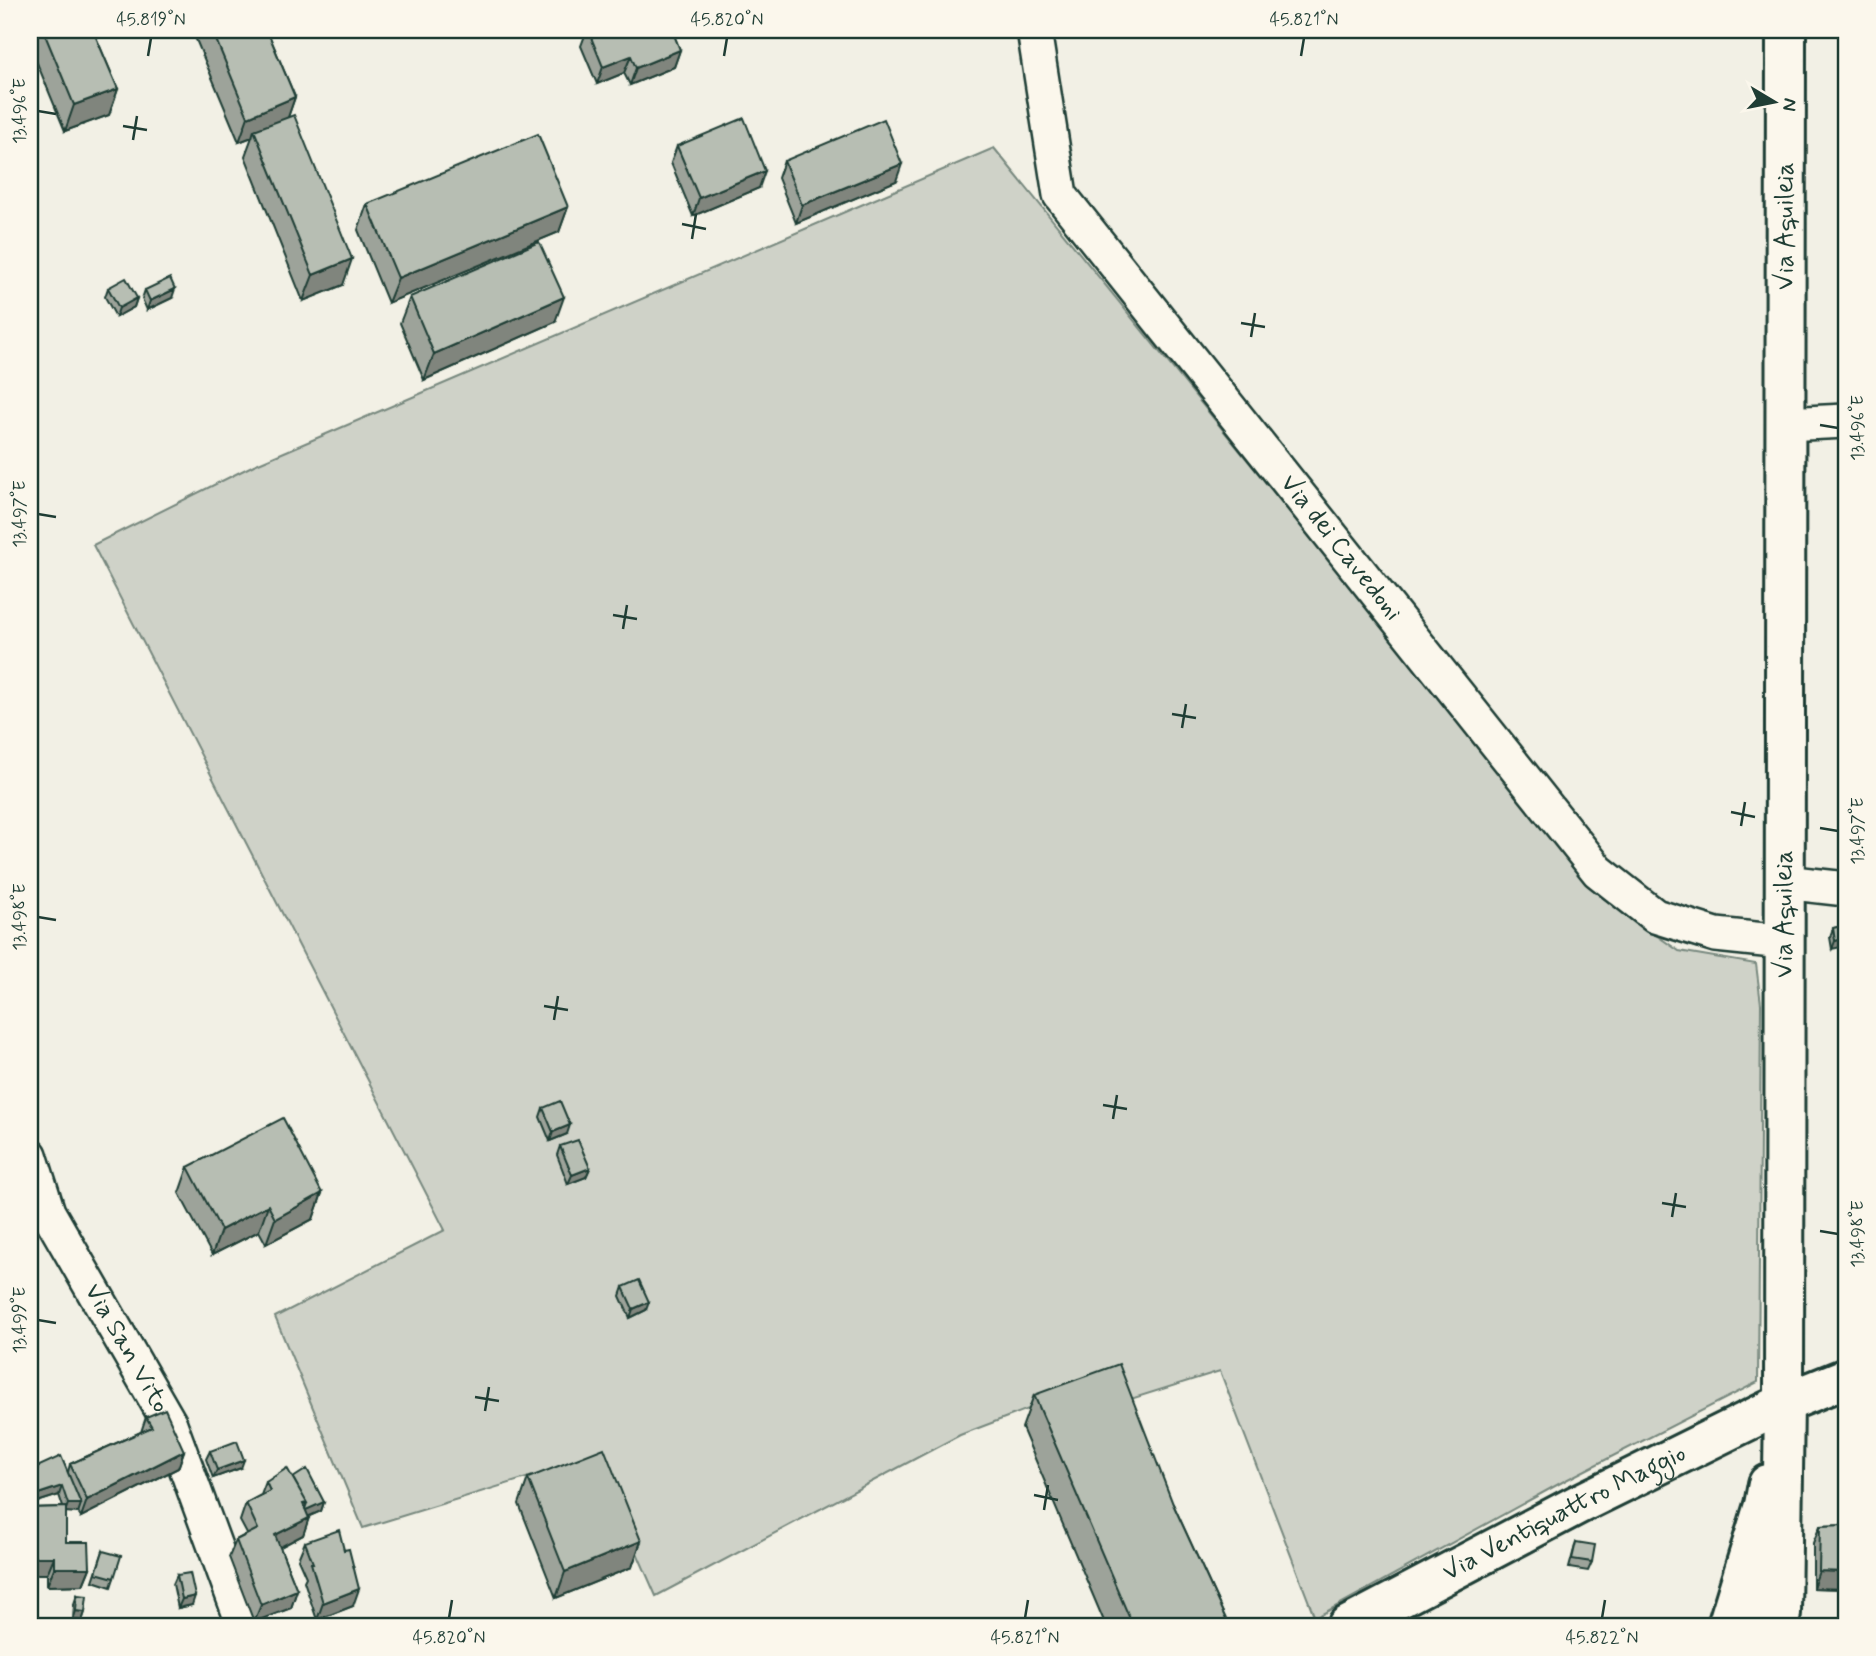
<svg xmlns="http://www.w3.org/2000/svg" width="1876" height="1656" viewBox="0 0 1876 1656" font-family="Mynerve,sans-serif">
<rect width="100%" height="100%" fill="#f2f0e5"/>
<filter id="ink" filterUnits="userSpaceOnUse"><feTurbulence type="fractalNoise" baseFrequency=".0143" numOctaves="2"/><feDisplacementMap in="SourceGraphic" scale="14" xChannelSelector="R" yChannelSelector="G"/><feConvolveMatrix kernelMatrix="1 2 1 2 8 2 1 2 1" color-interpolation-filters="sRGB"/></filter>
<g filter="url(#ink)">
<path fill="#cfd2c8" stroke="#77887e" stroke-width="2" d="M994 148 1603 898 1679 951 1756 964 1761 1004 1758 1382 1566 1480 1315 1618 1220 1371 1131 1399 1107 1379 960 1435 656 1596 595 1457 363 1528 275 1317 445 1230 93 545 254 465Z"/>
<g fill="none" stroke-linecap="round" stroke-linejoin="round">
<g stroke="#1f3d34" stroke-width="38">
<g id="street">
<path id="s1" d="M1034 30 1060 195 1598 871 1655 916 1716 935 1783 942"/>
<path d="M1784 424 1846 421"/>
<path d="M1784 882 1846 889"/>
<path id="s2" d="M30 1155 48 1212 170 1424 244 1626"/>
</g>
</g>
<g stroke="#1f3d34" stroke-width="44">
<g id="secondary">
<path id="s3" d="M1347 1626 1577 1505 1784 1403 1846 1378"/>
<path d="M1757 1626 1762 1535"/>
</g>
</g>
<g stroke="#1f3d34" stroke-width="44">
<g id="primary">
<path d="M1727 1626 1764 1505 1768 1484"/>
<path id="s4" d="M1779 1626 1781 1613 1784 1403 1786 30"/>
</g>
</g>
<use href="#street" stroke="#fbf7ec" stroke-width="33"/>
<use href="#secondary" stroke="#fbf7ec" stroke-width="38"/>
<use href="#primary" stroke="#fbf7ec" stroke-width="38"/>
</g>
<path fill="#9da39a" stroke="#1f3d34" stroke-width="2" d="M30 30H93L118 89 109 115 65 131 30 46Z
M192 30H267L295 97 288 117 343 285 303 301 245 156 252 137 239 142Z
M587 30H672L680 50 674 67 630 85 624 73 597 84 581 46Z
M677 146 759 188 693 216 671 163Z
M784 161 896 181 796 223 778 178Z
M367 204 568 207 559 232 388 303 358 230Z
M108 288 137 298 134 307 116 317 105 297Z
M145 290 172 298 147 310 142 299Z
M410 297 555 322 424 380 400 323Z
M1846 925 1832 949 1830 937 1833 928Z
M543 1108 567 1134 550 1141 540 1117Z
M560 1146 590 1168 586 1177 568 1184 557 1155Z
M188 1167 322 1193 313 1219 266 1244 259 1231 212 1255 179 1193Z
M623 1287 646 1310 630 1318 620 1296Z
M1034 1395 1173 1504 1229 1626H1106L1022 1428Z
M146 1417 184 1451 178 1468 81 1517 78 1512H66V1542L90 1568 83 1585 47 1586V1574H30V1508L63 1507 59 1495 34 1503 30 1491V1476L34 1474 37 1467 68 1472 70 1464 141 1432Z
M210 1451 241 1468 213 1478 206 1459Z
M293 1478 324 1502 321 1511 309 1516 303 1535 280 1547 297 1590 291 1608 254 1622 229 1557 236 1540 247 1534 240 1521 246 1503 261 1495 266 1482Z
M528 1478 641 1541 632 1567 556 1598 519 1504Z
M1846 1525V1589L1813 1588V1543L1820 1526Z
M305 1542 353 1606 317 1620 304 1581 306 1577 298 1559Z
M1576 1542 1592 1562 1588 1571 1569 1568Z
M103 1551 114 1578 111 1587 93 1581Z
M177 1575 192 1605 178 1608 173 1584Z
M77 1595 85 1612 82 1621 73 1620 74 1604Z"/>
<path fill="#80857d" stroke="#1f3d34" stroke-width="2" d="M680 50 674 67 630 85 636 68Z
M631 56 624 73 597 84 603 67Z
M118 89 109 115 65 131 74 105Z
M295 97 286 123 254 130 252 137 239 142 248 117Z
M902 164 896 181 796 223 802 205Z
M765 171 759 188 693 216 699 198Z
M568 207 559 232 388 303 398 278Z
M352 259 343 285 303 301 313 275Z
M175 289 172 298 147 310 150 301Z
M564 297 555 322 424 380 434 354Z
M137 298 134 307 116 317 119 308Z
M1846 938V946L1832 949 1835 941Z
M570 1125 567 1134 550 1141 553 1132Z
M590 1168 586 1177 568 1184 572 1175Z
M322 1193 313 1219 266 1244 275 1219Z
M268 1205 259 1231 212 1255 221 1230Z
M649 1302 646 1310 630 1318 633 1309Z
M184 1451 178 1468 81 1517 87 1500Z
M244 1460 241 1468 213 1478 217 1470Z
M62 1486 59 1495 34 1503 38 1494Z
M324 1502 321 1511 296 1522 303 1504 307 1503Z
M68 1504H81L78 1513 65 1512Z
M309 1518 303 1535 269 1553 275 1535Z
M641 1541 632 1567 556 1598 565 1572Z
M30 1557H54L47 1574H30Z
M54 1568H90L83 1585 47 1586Z
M1819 1571 1846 1572V1589L1813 1588Z
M359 1589 353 1606 317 1620 323 1603Z
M297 1590 291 1608 254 1622 261 1605Z
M195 1596 192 1605 178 1608 182 1599Z
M76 1611 85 1612 82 1621 73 1620Z"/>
<path fill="#b7beb3" stroke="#1f3d34" stroke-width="2" d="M43 30H93L118 89 74 105Z
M212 30H267L295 97 248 117Z
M588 30H672L680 50 636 68 631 56 603 67Z
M294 115 352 259 313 275 254 130Z
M744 118 765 171 699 198 677 146Z
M884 119 902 164 802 205 784 161Z
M538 134 568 207 398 278 367 204Z
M539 242 564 297 434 354 410 297Z
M126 278 137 298 119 308 108 288Z
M170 278 175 289 150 301 145 290Z
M1846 925V938L1835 941 1833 928Z
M560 1101 570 1125 553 1132 543 1108Z
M283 1118 322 1193 275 1219 268 1205 221 1230 188 1167Z
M578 1140 590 1168 572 1175 560 1146Z
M639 1280 649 1302 633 1309 623 1287Z
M1119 1364 1173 1504 1229 1626H1133L1034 1395Z
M165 1409 184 1451 87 1500 70 1464 152 1427 146 1417Z
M237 1441 244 1460 217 1470 210 1451Z
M604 1448 641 1541 565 1572 528 1478Z
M61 1456 81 1504H68L62 1486 38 1494 30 1476 38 1472 37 1467Z
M287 1468 307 1503 303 1504 309 1518 275 1535 297 1590 261 1605 236 1540 258 1529 246 1503 270 1491 266 1482Z
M307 1469 324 1502 306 1510 305 1509 307 1503 293 1478Z
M66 1507V1542H89L90 1568H54V1557H30V1508Z
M1846 1525V1572L1819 1571 1820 1526Z
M339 1530 344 1550 349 1549 359 1589 323 1603 311 1563H313L305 1542Z
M1576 1542 1595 1545 1592 1562 1572 1559Z
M103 1551 121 1556 114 1578 96 1573Z
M190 1573 195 1596 182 1599 177 1575Z
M77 1595 87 1596 85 1612 76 1611Z
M242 1624 243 1626H221Z"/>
</g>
<path fill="none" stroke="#1f3d34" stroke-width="2.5" d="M148 56 151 38M724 56 727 38M1301 56 1304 38M38 111 56 114M123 126 147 130M133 140 137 116M682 224 706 229M692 239 696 214M1241 323 1265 327M1251 337 1255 313M1820 425 1838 428M38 514 56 517M613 615 637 619M623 629 627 605M1172 714 1196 718M1182 728 1186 704M1731 812 1755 817M1741 826 1745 802M1820 828 1838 831M38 917 56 920M544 1006 568 1010M554 1020 558 996M1103 1105 1127 1109M1113 1119 1117 1095M1662 1203 1686 1207M1672 1217 1676 1193M1820 1231 1838 1234M38 1320 56 1323M475 1397 499 1401M485 1411 489 1387M1034 1495 1058 1500M1044 1510 1048 1485M449 1618 452 1600M1025 1618 1028 1600M1602 1618 1605 1600"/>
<g text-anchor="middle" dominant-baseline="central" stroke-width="5" stroke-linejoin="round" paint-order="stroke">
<g font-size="26" fill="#1f3d34" stroke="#fbf7ec">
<text stroke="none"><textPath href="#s4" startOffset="1400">Via Aquileia</textPath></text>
<text stroke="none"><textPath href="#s1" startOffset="618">Via dei Cavedoni</textPath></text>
<text stroke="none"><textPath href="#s4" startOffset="712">Via Aquileia</textPath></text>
<text stroke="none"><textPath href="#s2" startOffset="217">Via San Vito</textPath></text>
<text stroke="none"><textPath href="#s3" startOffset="245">Via Ventiquattro Maggio</textPath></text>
</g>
</g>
<rect width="1876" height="1656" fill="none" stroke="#fbf7ec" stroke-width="77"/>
<g transform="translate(1774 102) rotate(100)" stroke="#fbf7ec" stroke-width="5" paint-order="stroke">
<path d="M0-5L12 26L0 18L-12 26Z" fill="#1f3d34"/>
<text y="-10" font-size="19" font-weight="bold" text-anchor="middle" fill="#1f3d34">N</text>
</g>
<rect x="38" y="38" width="1800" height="1580" fill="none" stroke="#1f3d34" stroke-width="2.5"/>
<g font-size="18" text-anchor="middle" fill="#1f3d34">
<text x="151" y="25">45.819°N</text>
<text x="727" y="25">45.820°N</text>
<text x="1304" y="25">45.821°N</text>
<text transform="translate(19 111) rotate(-90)" y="6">13.496°E</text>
<text transform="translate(1857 428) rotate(-90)" y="6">13.496°E</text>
<text transform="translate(19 514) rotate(-90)" y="6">13.497°E</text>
<text transform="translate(1857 831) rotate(-90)" y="6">13.497°E</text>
<text transform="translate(19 917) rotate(-90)" y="6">13.498°E</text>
<text transform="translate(1857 1234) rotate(-90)" y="6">13.498°E</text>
<text transform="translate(19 1320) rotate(-90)" y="6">13.499°E</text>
<text x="449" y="1643">45.820°N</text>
<text x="1025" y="1643">45.821°N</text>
<text x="1602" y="1643">45.822°N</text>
</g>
</svg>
